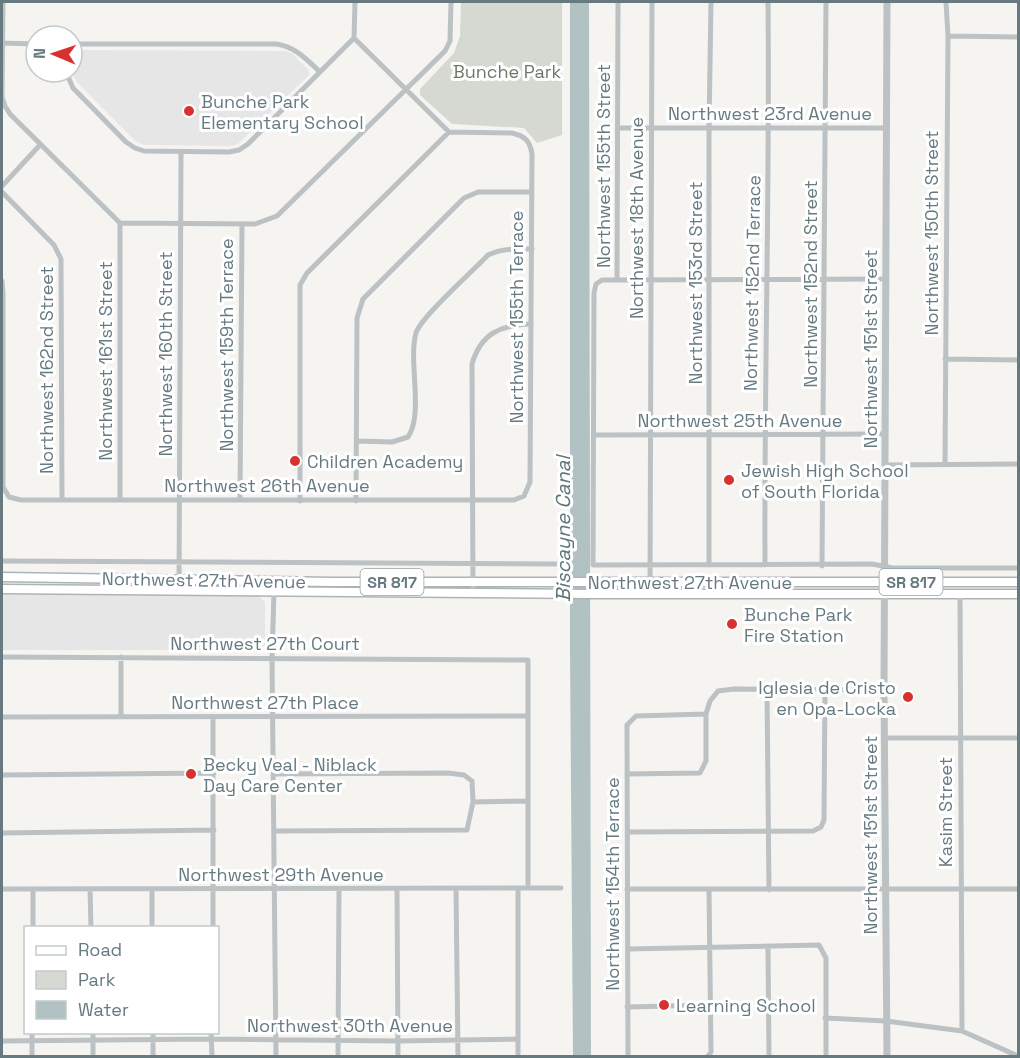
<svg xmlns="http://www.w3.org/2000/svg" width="1020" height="1058" viewBox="0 0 1020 1058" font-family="'Space Grotesk',sans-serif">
<rect width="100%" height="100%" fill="#f5f4f1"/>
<path fill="#e5e6e5" d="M76 50 284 51 292 53 309 71V75L238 144 230 146 145 145 135 141 75 80 72 71V54Z
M2 593 258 596 265 602V645L260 650H2Z"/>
<path fill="#d6d9d1" d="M461 2H562V135L537 143 524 128 452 124 420 95V89L454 53 460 36Z"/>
<path fill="#b2c2c3" d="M570 2H589L591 1056H573L570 652Z"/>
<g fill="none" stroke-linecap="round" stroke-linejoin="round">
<g stroke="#adb4b6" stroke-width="11">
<path id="primary" d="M2 577 331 582H1018
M2 589 589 594H1018"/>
</g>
<path stroke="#bcc1c3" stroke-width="5" d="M3 2 2 97 5 106 10 114 120 223 255 224 277 216 445 51 450 41 451 2
M948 36 1018 37
M354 38 355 2
M2 43 36 44
M72 44H276C296 47 306 59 320 72
M66 72 73 88 126 142 135 148 144 151 229 152 239 150 248 144 354 38
M618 128H886
M2 186 40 145
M2 192 54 245 61 259 62 500
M885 279 617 280H602L596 284 594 293 593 565 872 564 893 568H1018
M617 280 618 2
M2 281 3 293V487L9 497 21 500H514L524 496 530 482 532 154C530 141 525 136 512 133L449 132 354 38
M945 359 1018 360
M595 435 885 434
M357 441 392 442 408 437C424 414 408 361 416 333 421 317 474 270 488 255 502 248 517 249 532 249
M885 465 1018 464
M945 465 948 36 946 2
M120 500V223
M240 500 242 225
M300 501V285L307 273 449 132
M356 501 357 318 363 299 464 198 478 192H531
M2 561 557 564
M709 565V128L711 2
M765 565C764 377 770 189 768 2
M822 566 826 2
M179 591 181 152
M274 592 272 658 276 1056
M473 593 472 364C481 333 501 325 531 324
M650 594 652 2
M960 594 962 1031
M2 657 528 660V888
M121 657V717
M767 689 769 890
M2 717 528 716
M884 738H1018
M273 774 448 773 464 775 472 781 473 802 467 830 274 831
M627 774 700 773 706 761V714L710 701 718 691 734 689 884 690
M2 775 214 773
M473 802 528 801
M627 832 813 831 821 827 824 820 825 690
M2 833 214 830
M456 888 458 1056
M518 888V1056
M2 889 561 888
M90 889 91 928
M152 889V928
M397 889 398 1056
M627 889H1018
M33 928V889
M213 928V718
M768 948 769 1056
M628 949 819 945 826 958V1056
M627 1007 710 1005
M825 1018 886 1021 962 1031 1018 1056
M93 1032V1056
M153 1032V1056
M211 1032 212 1056
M2 1041 211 1039 397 1041 518 1039
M32 1056V1032
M338 1056 339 889
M628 1056 627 725 636 716 706 714
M708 1056 711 1052 709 889"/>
<path stroke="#bcc1c3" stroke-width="7" d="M887 1056 884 690 887 2"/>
<use href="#primary" stroke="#fff" stroke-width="8"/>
</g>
<g fill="#d7322f" stroke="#fff" stroke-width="2">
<circle cx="189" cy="111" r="6"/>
<circle cx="295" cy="461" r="6"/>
<circle cx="729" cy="480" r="6"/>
<circle cx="732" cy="624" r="6"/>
<circle cx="908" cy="697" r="6"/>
<circle cx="191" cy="774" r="6"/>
<circle cx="664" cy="1005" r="6"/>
</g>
<g text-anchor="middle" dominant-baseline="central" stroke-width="6" stroke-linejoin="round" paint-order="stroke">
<g fill="#fff" stroke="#94a2a6" stroke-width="1.5">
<rect x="360.5" y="569" width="63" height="26" rx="4.5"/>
<rect x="879.5" y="569" width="63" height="26" rx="4.5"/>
</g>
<g font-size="16" font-weight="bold" fill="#667a80">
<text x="392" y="582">SR 817</text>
<text x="911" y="582">SR 817</text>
</g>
<g font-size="18" fill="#6c7864" stroke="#fff">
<text x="507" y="71">Bunche Park</text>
</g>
<g font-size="18" fill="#667a80" stroke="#fff" text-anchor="start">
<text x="201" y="101">Bunche Park<tspan x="201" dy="21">Elementary School</tspan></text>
<text x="307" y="461">Children Academy</text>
<text x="741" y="470">Jewish High School<tspan x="741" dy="21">of South Florida</tspan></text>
<text x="744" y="614">Bunche Park<tspan x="744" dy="21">Fire Station</tspan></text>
<text x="896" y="687" text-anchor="end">Iglesia de Cristo<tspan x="896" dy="21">en Opa-Locka</tspan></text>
<text x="203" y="764">Becky Veal - Niblack<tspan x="203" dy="21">Day Care Center</tspan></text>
<text x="676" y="1005">Learning School</text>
</g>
<g font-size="18" fill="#667a80" stroke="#fff">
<text x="770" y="113">Northwest 23rd Avenue</text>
<text transform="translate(603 166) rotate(-90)">Northwest 155th Street</text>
<text transform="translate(636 218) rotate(-90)">Northwest 18th Avenue</text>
<text transform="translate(931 233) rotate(-90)">Northwest 150th Street</text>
<text transform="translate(695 283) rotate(-90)">Northwest 153rd Street</text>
<text transform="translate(752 283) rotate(-89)">Northwest 152nd Terrace</text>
<text transform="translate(810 284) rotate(-90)">Northwest 152nd Street</text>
<text transform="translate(516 317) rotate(-90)">Northwest 155th Terrace</text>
<text transform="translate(226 345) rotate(-90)">Northwest 159th Terrace</text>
<text transform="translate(870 349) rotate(-90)">Northwest 151st Street</text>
<text transform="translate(165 354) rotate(-90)">Northwest 160th Street</text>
<text transform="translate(105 361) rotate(-90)">Northwest 161st Street</text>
<text transform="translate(46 370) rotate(-90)">Northwest 162nd Street</text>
<text x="740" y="420">Northwest 25th Avenue</text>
<text x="267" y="485">Northwest 26th Avenue</text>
<text transform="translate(204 580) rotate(1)">Northwest 27th Avenue</text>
<text x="690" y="582">Northwest 27th Avenue</text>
<text x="265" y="643">Northwest 27th Court</text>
<text x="265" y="702">Northwest 27th Place</text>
<text transform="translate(945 812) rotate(-90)">Kasim Street</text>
<text transform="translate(870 835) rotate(-90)">Northwest 151st Street</text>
<text x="281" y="874">Northwest 29th Avenue</text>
<text transform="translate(612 884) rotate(-90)">Northwest 154th Terrace</text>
<text x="350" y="1025">Northwest 30th Avenue</text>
</g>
<g font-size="20" font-style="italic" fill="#5d7676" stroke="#fff">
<text transform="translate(563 529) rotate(-90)">Biscayne Canal</text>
</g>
</g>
<rect width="1020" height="1058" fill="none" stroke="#667a80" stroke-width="6"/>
<rect x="24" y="926" width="195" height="108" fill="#ffffff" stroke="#c2cacc" stroke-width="1.5"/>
<rect x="36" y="946" width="30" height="9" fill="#ffffff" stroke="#c2cacc" stroke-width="1.5"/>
<text x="78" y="956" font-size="18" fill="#667a80">Road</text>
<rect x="36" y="971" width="30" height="18" fill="#d6d9d1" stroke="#c2cacc" stroke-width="1.5"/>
<text x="78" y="986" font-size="18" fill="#667a80">Park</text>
<rect x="36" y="1001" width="30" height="18" fill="#b2c2c3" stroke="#c2cacc" stroke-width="1.5"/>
<text x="78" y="1016" font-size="18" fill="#667a80">Water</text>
<g transform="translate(54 54) rotate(272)"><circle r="28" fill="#ffffff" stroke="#c2cacc" stroke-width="1.5"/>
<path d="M0-4.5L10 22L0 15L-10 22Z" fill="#d7322f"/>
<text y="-9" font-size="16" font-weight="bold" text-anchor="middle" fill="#667a80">N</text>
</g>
</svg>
